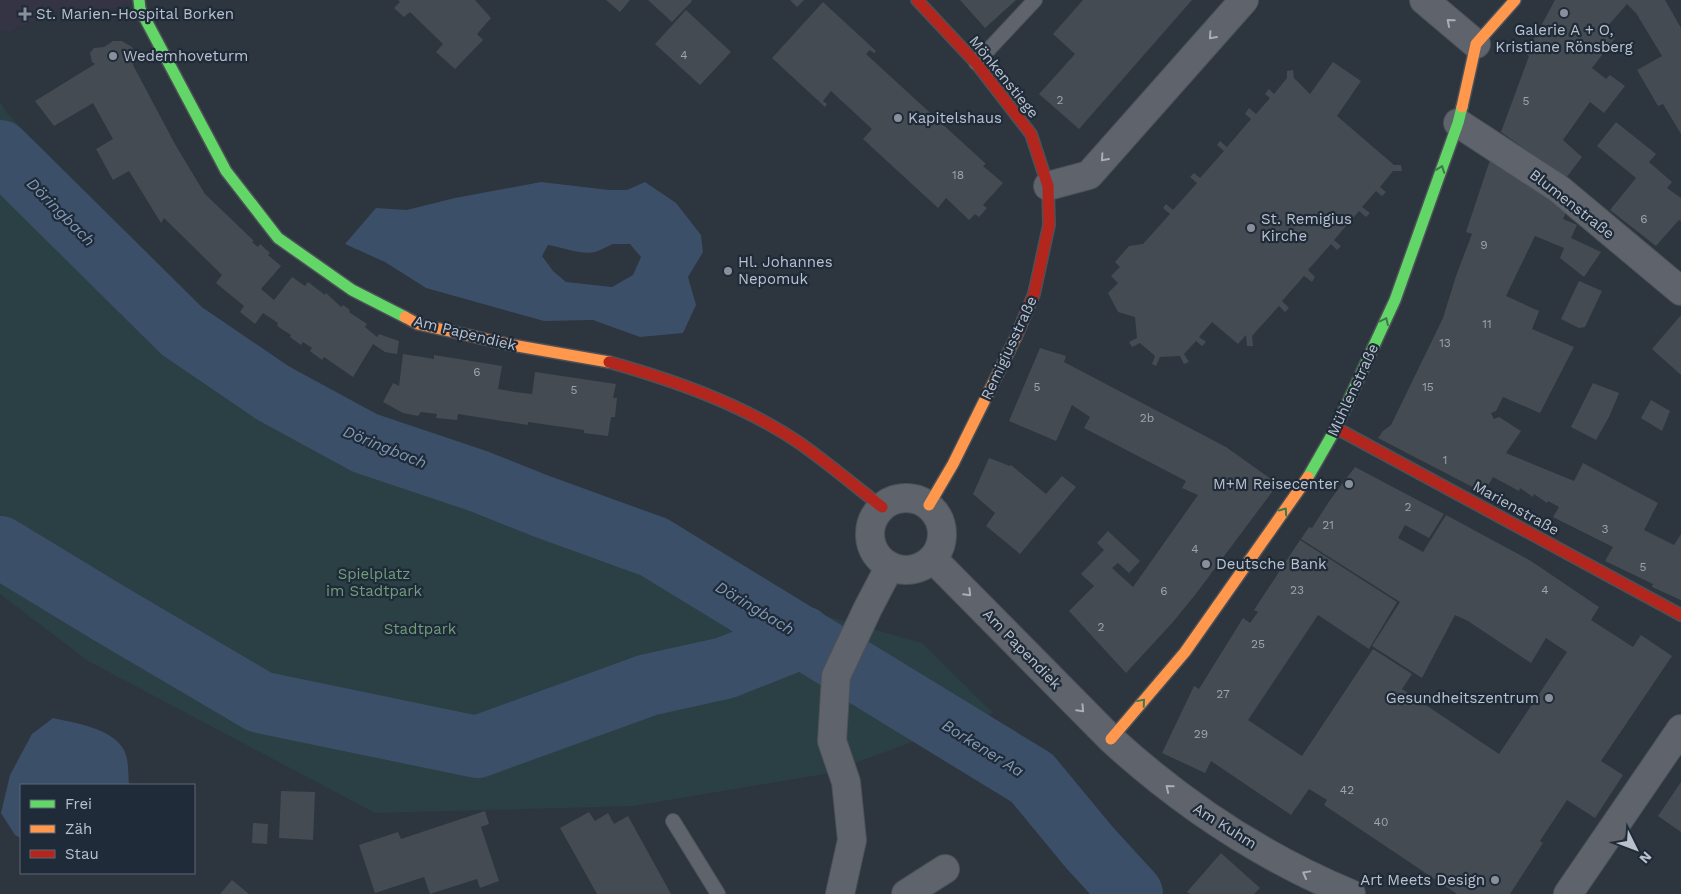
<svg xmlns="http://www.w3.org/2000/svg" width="1681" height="894" viewBox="0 0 1681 894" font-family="'Work Sans',sans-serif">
<rect width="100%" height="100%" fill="#2d353e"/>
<path fill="#353444" d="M0 0H136L93 16 55 12 9 32 0 29Z"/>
<path fill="#2a4044" d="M0 102 7 113 191 311 312 395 602 502 802 609 922 643 993 713 824 774 633 806 375 813 88 661 0 594Z"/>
<path fill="#3c4f69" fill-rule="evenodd" d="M541 182 609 190H627L645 182 676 203 701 235 703 252 688 277 696 305 683 333 640 337 593 320 544 321 426 288 385 262 345 244 376 208 407 210 455 198ZM613 244H630L641 257 633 275 612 287 566 282 553 271 542 256 548 245C563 247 579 255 595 252 601 250 608 246 613 244Z
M53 718C75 723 112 728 124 750 129 760 128 774 129 785H21V838L15 835 1 813 10 775 32 734Z"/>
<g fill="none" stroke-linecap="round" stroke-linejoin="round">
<path stroke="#3c4f69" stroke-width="62" d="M0 151 182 331 273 393 365 443 478 481 541 506 654 547 1032 778 1089 847 1132 894
M0 547 107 612 260 702 477 747 648 685 725 668 803 637"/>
</g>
<path fill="#454b52" d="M398 0H475L491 18 477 34 483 40 455 69 436 52 443 44 410 12 404 17 394 8 400 2Z
M606 0H630L620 12Z
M648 0H691L692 1 672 22Z
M790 0H804L797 7Z
M960 0H1016L985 28Z
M1083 0H1192L1079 129 1039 94 1075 54 1053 34Z
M1555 0H1665L1681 28V134L1663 104 1658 106 1637 70 1662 56 1636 13 1627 4 1605 29 1615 38 1592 68 1606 79 1610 75 1625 86 1604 113 1590 102 1563 140 1582 157 1566 178 1501 132 1529 56 1526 54Z
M823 2 876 51 874 53 870 50 866 54 986 164 983 166 1003 183 983 205 987 208 979 217 975 214 969 220 946 198 938 208 863 139 872 129 831 91 823 101 827 104 825 107 772 58Z
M686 10 731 52 700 85 655 44Z
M113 41H122L132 47 135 54V59L133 65 176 146 205 194 254 241 252 242 258 247 260 244 270 253 268 255 281 266 261 289 274 300 292 277 305 286 308 282 325 295 326 293 341 307 343 305 350 310 349 312 367 324 365 327 377 337 379 334 399 341 397 354 385 352 373 344 353 377 324 357 322 360 310 351 312 348 303 342 301 345 290 337 291 335 277 326 278 323 263 313 255 324 240 312 244 306 216 283 222 275 164 218 161 223 129 171 113 180 96 149 113 139 93 103 54 126 35 101 95 64 92 62 90 53 94 48 104 47Z
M1333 62 1361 81 1337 116 1394 165H1401L1402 171H1393L1380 187 1386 192 1382 196 1376 191 1362 207 1370 213 1366 217 1359 211 1334 240 1341 246 1337 250 1331 244 1308 270 1315 277 1312 282 1304 276 1282 301 1289 308 1285 312 1279 306 1252 336 1253 346H1247L1246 335 1238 344 1212 322 1199 337 1206 342 1202 346 1196 341 1184 354 1189 362 1184 364 1180 356 1160 357 1156 366 1152 364 1155 356 1140 343 1132 347 1129 342 1137 338 1135 317 1118 312 1108 293 1118 283 1111 276 1120 267 1115 262 1129 246 1143 244 1170 214 1163 208 1166 204 1173 210 1197 183 1190 177 1194 173 1200 178 1224 151 1217 145 1220 141 1227 147 1251 119 1245 114 1249 108 1256 114 1270 98 1265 94 1269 89 1274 94 1287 78V71L1293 70 1294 78 1310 94Z
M1616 122 1656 154 1649 162 1672 182 1667 188 1681 198V221L1679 220 1656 246 1610 210 1636 178 1597 146Z
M1490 160 1567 210 1563 219 1577 225 1571 238 1601 252 1584 277 1560 258 1564 248 1535 236 1506 296 1539 311 1532 329 1574 347 1540 413 1503 397 1496 411 1491 413 1494 419 1499 417 1521 431 1506 453 1574 481 1583 463 1658 503 1644 530 1674 545 1681 534V600L1652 587 1653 584 1605 561 1613 547 1553 517 1559 507 1548 501 1547 503 1534 494 1533 497 1520 488 1519 491 1493 477 1484 493 1378 438 1383 431 1391 425 1443 318 1456 276 1472 234 1466 232Z
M1579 281 1602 291 1585 327 1579 328 1561 319Z
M1681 315V375L1652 349Z
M1040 348 1066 356 1064 362 1226 447 1278 484 1195 595 1173 622 1126 673 1069 611 1094 586 1081 574 1104 550 1097 543 1108 531 1140 561 1129 573 1118 563 1112 568 1133 587 1198 495 1182 488 1186 481 1084 428 1090 417 1072 405 1056 441 1009 421Z
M403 354 434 359V355L502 366 498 389 515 392 532 394 535 372 616 384 613 398H617L615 417H611L608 436 584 433V430L528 422V425L458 414 457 420 436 418 437 414 421 412 418 416 403 413 383 402 393 383 399 386Z
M1593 383 1619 393 1610 415 1596 440 1571 427Z
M1651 400 1670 411 1662 431 1641 418Z
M989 458 1010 466 1011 465 1046 494 1062 476 1076 487 1020 554 986 526 995 513 973 494Z
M1355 467 1444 514 1429 538 1405 525 1398 538 1423 552 1446 515 1531 561 1599 607 1591 620 1633 647 1641 635 1672 656 1601 761 1623 775 1595 818 1567 800 1540 841 1543 843 1510 894H1457L1324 805 1327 800 1309 789 1291 815 1211 761 1205 773 1162 753 1194 686 1199 689 1243 618 1250 623 1258 612 1254 610 1300 540 1397 602 1369 649 1318 615 1248 720 1302 756 1373 649 1412 674 1402 689 1499 754 1567 652 1546 638 1531 663 1468 621 1455 615 1422 678 1372 646 1400 602 1301 539 1309 527 1312 528 1330 500Z
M1681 782V832L1658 816Z
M281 791 315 792 313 840 279 838Z
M485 811 489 824 481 827 499 881 480 888 477 879 430 894 424 877 375 893 359 845 398 832 401 839Z
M589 812 595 821 608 813 614 824 628 816 671 894H597L560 828Z
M253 823 268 824 267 844 252 843Z
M1221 853 1260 888 1254 894H1190L1187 892Z
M232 880 249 894H220Z"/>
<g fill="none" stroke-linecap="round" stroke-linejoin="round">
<g stroke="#4c5158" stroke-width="16">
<path id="lane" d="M976 63 1035 0
M673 821 718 894"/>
</g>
<g stroke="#4c5158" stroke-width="30">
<path id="street" d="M1424 0 1476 44
M1458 123 1559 189 1681 291
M1048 186 1089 175 1244 0
M870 534a36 36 0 1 1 72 0a36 36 0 1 1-72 0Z
M933 559 1111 739C1182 804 1262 857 1351 894
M840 894 852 840 846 782 832 741 836 676 868 608 890 566
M906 894 945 869
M1568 894 1681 729"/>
</g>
<g stroke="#4c5158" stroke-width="14">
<path id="fast" d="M139 0 140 9 226 171 278 238 352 290 405 317
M1308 477 1336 428 1395 300 1458 123 1462 107"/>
</g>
<g stroke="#4c5158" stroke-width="14">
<path id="slow" d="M1462 107 1476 44 1515 0
M405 317 418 324 512 345 609 362
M929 505 953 464 1016 337
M1111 739 1185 652 1308 477"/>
</g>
<g stroke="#4c5158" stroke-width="14">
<path id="jam" d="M917 0 976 63 1031 134 1048 186 1049 225 1034 294 1016 337
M609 362C676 381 744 405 801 444 829 464 855 486 882 507
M1336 428 1681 615"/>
</g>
<use href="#lane" stroke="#5f636b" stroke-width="14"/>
<use href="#street" stroke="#5f636b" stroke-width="28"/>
<use href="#fast" stroke="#63d668" stroke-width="11"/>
<use href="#slow" stroke="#ff974d" stroke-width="11"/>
<use href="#jam" stroke="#b3261e" stroke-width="11"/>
</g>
<defs><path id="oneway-chevron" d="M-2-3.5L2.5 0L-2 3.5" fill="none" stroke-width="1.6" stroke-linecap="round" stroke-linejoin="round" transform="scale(1.25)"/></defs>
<g stroke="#a7aeb9">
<use href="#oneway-chevron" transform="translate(1450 22) rotate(-140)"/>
<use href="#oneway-chevron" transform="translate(1212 36) rotate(132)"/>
<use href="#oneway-chevron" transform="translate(1104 158) rotate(132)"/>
<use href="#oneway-chevron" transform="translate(968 593) rotate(45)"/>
<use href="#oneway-chevron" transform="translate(1081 709) rotate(46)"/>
<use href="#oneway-chevron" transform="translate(1169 788) rotate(-141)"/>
<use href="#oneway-chevron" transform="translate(1306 874) rotate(-151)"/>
</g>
<g stroke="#3e784e">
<use href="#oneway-chevron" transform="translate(1441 169) rotate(-70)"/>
<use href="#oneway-chevron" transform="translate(1385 321) rotate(-65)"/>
<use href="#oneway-chevron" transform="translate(1284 511) rotate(-55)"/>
<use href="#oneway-chevron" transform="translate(1142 702) rotate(-50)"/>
</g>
<g fill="#88909b" stroke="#202b39" stroke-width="2">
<circle cx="1564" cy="13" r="5"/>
<path d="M22.5 6.5h5v5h5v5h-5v5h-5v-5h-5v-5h5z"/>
<circle cx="113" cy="56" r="5"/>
<circle cx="898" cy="118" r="5"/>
<circle cx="1251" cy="228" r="5"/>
<circle cx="728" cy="271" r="5"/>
<circle cx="1349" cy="484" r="5"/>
<circle cx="1206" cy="564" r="5"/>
<circle cx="1549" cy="698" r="5"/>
<circle cx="1495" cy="880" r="5"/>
</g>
<g text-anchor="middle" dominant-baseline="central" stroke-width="4.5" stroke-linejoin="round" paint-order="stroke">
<g font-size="12" fill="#9ca4ae">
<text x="684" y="55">4</text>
<text x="1060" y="100">2</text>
<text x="1526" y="101">5</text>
<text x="958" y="175">18</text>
<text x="1644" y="219">6</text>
<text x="1484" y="245">9</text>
<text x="1487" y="324">11</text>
<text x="1445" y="343">13</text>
<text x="477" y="372">6</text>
<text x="1037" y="387">5</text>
<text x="1428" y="387">15</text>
<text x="574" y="390">5</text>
<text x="1147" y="418">2b</text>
<text x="1445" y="460">1</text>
<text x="1408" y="507">2</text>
<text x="1328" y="525">21</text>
<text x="1605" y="529">3</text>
<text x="1195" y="549">4</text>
<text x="1643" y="567">5</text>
<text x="1297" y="590">23</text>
<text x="1545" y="590">4</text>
<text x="1164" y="591">6</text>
<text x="1101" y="627">2</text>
<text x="1258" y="644">25</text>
<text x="1223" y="694">27</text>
<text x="1201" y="734">29</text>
<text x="1347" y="790">42</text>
<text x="1381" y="822">40</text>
</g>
<g font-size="15" fill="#b9c1cd" stroke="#202b39" text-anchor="start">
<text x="36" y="14">St. Marien-Hospital Borken</text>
<text x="1564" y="30" text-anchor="middle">Galerie A + O,<tspan x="1564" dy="17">Kristiane Rönsberg</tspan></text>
<text x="123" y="56">Wedemhoveturm</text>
<text x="908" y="118">Kapitelshaus</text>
<text x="1261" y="219">St. Remigius<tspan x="1261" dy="17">Kirche</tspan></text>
<text x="738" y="262">Hl. Johannes<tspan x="738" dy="17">Nepomuk</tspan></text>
<text x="1339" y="484" text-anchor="end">M+M Reisecenter</text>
<text x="1216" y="564">Deutsche Bank</text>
<text x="1539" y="698" text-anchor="end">Gesundheitszentrum</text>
<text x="1485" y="880" text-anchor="end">Art Meets Design</text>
</g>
<g font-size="15" fill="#b9c1cd" stroke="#202b39">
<text transform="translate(1004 77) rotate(51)">Mönkenstiege</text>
<text transform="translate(1572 204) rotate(38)">Blumenstraße</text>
<text transform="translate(465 333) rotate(14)">Am Papendiek</text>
<text transform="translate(1009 348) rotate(-65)">Remigiusstraße</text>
<text transform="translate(1353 390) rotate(-65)">Mühlenstraße</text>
<text transform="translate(1516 508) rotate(29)">Marienstraße</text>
<text transform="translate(1022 649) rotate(46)">Am Papendiek</text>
<text transform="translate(1225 826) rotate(32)">Am Kuhm</text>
</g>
<g font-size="15" fill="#709e7a" stroke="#202b39">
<text x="374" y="574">Spielplatz<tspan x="374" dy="17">im Stadtpark</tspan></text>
<text x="420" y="629">Stadtpark</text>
</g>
<g font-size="16" font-style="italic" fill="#8098b4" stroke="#202b39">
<text transform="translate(61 212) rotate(45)">Döringbach</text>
<text transform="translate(385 447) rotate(22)">Döringbach</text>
<text transform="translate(755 608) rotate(31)">Döringbach</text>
<text transform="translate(983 748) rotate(32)">Borkener Aa</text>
</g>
</g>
<rect x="20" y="784" width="175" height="90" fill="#202b39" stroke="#5d6774"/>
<rect x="30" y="800" width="25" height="8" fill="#63d668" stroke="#5d6774"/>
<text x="65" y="809" font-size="15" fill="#b9c1cd">Frei</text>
<rect x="30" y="825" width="25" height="8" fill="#ff974d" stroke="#5d6774"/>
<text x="65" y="834" font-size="15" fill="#b9c1cd">Zäh</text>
<rect x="30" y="850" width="25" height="8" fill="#b3261e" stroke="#5d6774"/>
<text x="65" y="859" font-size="15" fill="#b9c1cd">Stau</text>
<g transform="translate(1636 849) rotate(132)" stroke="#202b39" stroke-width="4" paint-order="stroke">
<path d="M0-4L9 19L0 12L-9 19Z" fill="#b9c1cd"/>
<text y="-8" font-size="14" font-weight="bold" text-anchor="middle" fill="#b9c1cd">N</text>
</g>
</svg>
